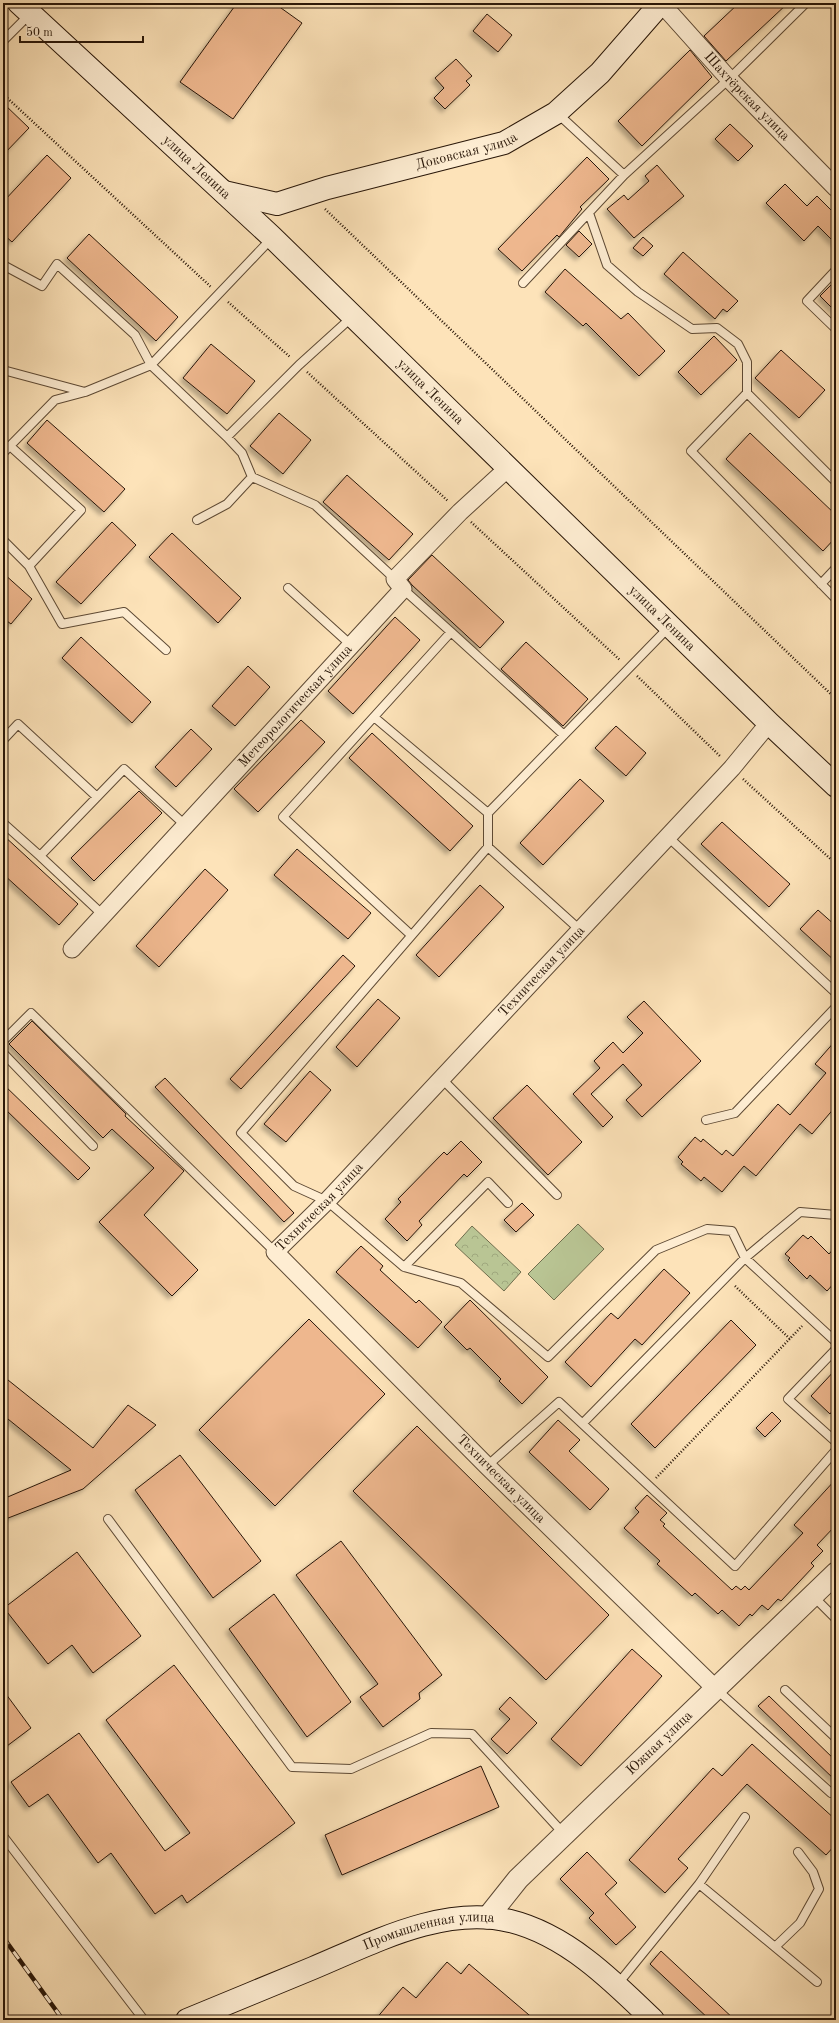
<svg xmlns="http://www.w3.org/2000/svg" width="839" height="2023" viewBox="0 0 839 2023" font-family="'Old Standard TT',serif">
<defs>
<pattern id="forest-crowns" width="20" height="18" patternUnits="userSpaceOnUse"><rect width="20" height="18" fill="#b9c594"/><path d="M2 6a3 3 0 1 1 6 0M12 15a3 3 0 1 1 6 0" fill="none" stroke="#9fa87e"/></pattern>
<filter id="shadow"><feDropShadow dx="-3.5" dy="3.5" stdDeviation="2" flood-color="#0004"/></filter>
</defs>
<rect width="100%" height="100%" fill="#fde3b9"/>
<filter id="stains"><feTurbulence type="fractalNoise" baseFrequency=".005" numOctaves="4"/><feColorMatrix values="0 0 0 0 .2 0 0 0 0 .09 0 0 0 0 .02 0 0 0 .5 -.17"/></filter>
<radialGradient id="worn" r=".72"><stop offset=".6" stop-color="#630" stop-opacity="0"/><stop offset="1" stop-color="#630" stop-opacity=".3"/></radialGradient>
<path fill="#b9c594" stroke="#706e4e" d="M578 1224 604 1249 554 1300 528 1274Z"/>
<path fill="url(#forest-crowns)" stroke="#706e4e" d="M472 1226 521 1272 504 1291 455 1245Z"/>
<path fill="#eeb78e" stroke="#281608" filter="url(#shadow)" d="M237 3H274L302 23 233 119 180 82Z
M739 3H788L726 61 704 36Z
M487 14 512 35 498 52 473 31Z
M690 50 712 77 642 146 618 121Z
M456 59 472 76 466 81 470 85 445 109 434 98 444 88 435 78Z
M3 103 29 128 3 155Z
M730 124 753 146 738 161 715 139Z
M47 155 71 178 12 242 3 234V202Z
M587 157 609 179 580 207 582 209 559 237 557 235 522 271 498 249Z
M657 165 684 196 634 238 607 209 624 195 628 200 649 181 645 176Z
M785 184 807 206 817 196 836 215V244L818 226 804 241 766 203Z
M579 231 592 244 579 257 566 245Z
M89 234 178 317 156 341 67 258Z
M643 237 653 246 643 256 633 248Z
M683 252 738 301 727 312 723 309 715 319 664 274Z
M565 269 621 319 628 313 665 351 639 376 586 323 583 326 545 292Z
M836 280V312L820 296Z
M714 336 737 360 701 395 678 372Z
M211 344 255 381 227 414 183 378Z
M781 350 825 390 799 418 755 378Z
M279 413 311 440 283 474 250 446Z
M47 420 125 489 104 512 27 443Z
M750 433 836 515V537L823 551 726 459Z
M347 475 413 534 389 560 323 502Z
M112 522 136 545 81 604 56 582Z
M172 533 241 598 218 623 149 557Z
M432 555 504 622 480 648 412 585 408 580Z
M3 573 32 599 11 624 3 618Z
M395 617 420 640 353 714 328 691Z
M81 637 151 702 132 723 62 658Z
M526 642 588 699 563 726 501 669Z
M248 666 270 687 235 726 212 706Z
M301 720 325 742 258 812 234 789Z
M616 726 646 753 626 776 595 748Z
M191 729 212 749 176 787 155 767Z
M372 733 473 826 450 851 349 758Z
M580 779 604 801 543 865 520 843Z
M139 791 162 813 94 881 71 858Z
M722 822 790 884 769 907 701 844Z
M3 835 78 904 59 925 3 874Z
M297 849 371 913 348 939 274 875Z
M205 869 228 890 159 967 136 946Z
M480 885 504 907 439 977 416 955Z
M818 910 836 926V962L800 929Z
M343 955 355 966 241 1089 230 1079Z
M378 999 400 1018 357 1067 336 1047Z
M644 1001 701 1061 642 1117 626 1100 642 1085 623 1064 591 1094 613 1117 603 1127 573 1094 600 1068 594 1061 613 1042 623 1053 643 1033 627 1017Z
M32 1021 126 1114 125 1116 184 1171 144 1215 198 1270 172 1296 99 1222 154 1168 112 1129 103 1138 9 1044Z
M836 1040V1106L812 1134 800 1124 756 1176 744 1166 722 1192 704 1177 701 1181 681 1164 683 1162 678 1157 695 1137 701 1142 703 1139 722 1155 726 1150 733 1156 778 1104 790 1115 826 1073 815 1064Z
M310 1071 331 1090 286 1142 264 1124Z
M165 1078 294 1213 284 1222 155 1087Z
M3 1084 90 1168 78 1180 3 1107Z
M527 1085 582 1142 548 1175 493 1118Z
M461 1141 482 1162 467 1177 464 1174 419 1221 422 1225 407 1241 385 1219 401 1202 398 1199 444 1152 447 1155Z
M522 1203 534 1215 516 1232 504 1220Z
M803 1235 808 1239 811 1236 829 1254 836 1246V1281L827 1291 810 1275 807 1279 788 1260 790 1258 785 1254Z
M361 1246 383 1266 380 1270 416 1303 419 1300 442 1322 418 1348 336 1272Z
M664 1269 690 1293 642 1345 635 1339 591 1387 565 1362 611 1313 618 1319Z
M470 1300 548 1377 522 1404 499 1381 501 1379 470 1348 467 1350 444 1327Z
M309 1319 385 1394 275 1506 199 1430Z
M731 1320 756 1345 655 1448 631 1424Z
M836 1369V1406L830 1414 811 1396Z
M3 1376 93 1448 128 1405 156 1425 83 1489 3 1520V1499L71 1470 3 1415Z
M772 1412 781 1421 765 1437 756 1428Z
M558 1420 580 1440 569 1451 609 1489 590 1510 529 1452Z
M417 1426 609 1615 546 1680 353 1491Z
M180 1455 261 1561 213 1598 135 1490Z
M836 1479V1525L817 1545 823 1551 811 1563 814 1566 781 1601 778 1599 768 1610 762 1605 752 1616 750 1614 739 1626 722 1610 718 1614 695 1593 692 1596 657 1564 660 1561 624 1528 639 1512 635 1508 647 1495 667 1513 660 1520 665 1524 663 1526 732 1590 736 1586 741 1590 745 1586 749 1590 803 1533 794 1525Z
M341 1541 442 1675 419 1693 420 1699 383 1727 360 1697 378 1684 296 1575Z
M77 1552 141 1636 93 1673 72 1645 48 1664 4 1608Z
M274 1594 351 1702 307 1737 229 1629Z
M632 1649 662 1676 581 1766 551 1739Z
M174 1665 295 1823 187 1903 182 1895 155 1914 111 1853 98 1863 48 1794 29 1807 11 1782 79 1733 165 1851 190 1833 106 1720Z
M3 1690 31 1728 3 1749Z
M769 1696 836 1761V1781L758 1706Z
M510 1697 537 1723 507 1754 491 1739 510 1719 499 1709Z
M752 1744 836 1820V1844L826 1855 747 1784 678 1859 688 1868 665 1893 629 1860 713 1768 722 1776Z
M481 1766 499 1807 342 1875 325 1835Z
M587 1852 617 1883 605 1894 636 1927 616 1945 589 1918 594 1913 560 1879Z
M661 1951 735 2020H710L650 1964Z
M447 1962 461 1974 469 1964 535 2020H375L403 1987 416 1998Z"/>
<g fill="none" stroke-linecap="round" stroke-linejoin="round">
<g stroke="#5d4934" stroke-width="10">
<path id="service" d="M3 41 30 14
M557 113 624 175 729 79 806 3
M589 213 607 265 638 292 692 329 717 328 738 344 747 362V393
M3 265 42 286 57 264 135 335 151 365 227 437
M836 270 807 301 836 329
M523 283 624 175
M3 370 85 392
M3 453 55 400 85 392 151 365 272 238
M252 477 315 505 395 579
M836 482 747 393 691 451 836 599
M197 520 227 504 252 477 242 453 227 437 299 365 352 317
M3 540 29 566 81 510 10 446
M29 566 62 624 124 612 166 650
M821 584 836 568
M288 588 351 645
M403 589 451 632
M374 717 488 813
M3 740 18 724 97 797
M3 823 40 856 124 769 185 825
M667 836 836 993
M488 847V813L669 627
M40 856 103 915
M580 930 488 847 241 1133 294 1186 327 1201 404 1267 461 1283 548 1357 656 1250 707 1229 732 1231 745 1258 836 1342
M411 935 283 817 451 632 564 735
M3 1041 31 1013 275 1252
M3 1053 93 1146
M442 1079 557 1195
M706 1120 735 1113 836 1007
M404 1267 488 1182 508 1203
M836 1349 788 1399 836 1442
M583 1423 745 1258 800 1212 836 1215
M487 1466 559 1402 735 1566 836 1450
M108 1519 292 1767 351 1769 431 1733 472 1734 564 1834
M813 1596 836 1619
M716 1689 831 1793
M785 1690 836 1738
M3 1836 144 2020
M699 1884 817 1982
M775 1947 800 1923 819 1889 813 1872 798 1852
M617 1985 699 1884 745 1817"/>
</g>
<g stroke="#5d4934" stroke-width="19">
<g id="minor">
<path id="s1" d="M661 3 729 79 836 188"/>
<path id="s2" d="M72 949 403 589 395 579 460 512 508 468"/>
<path id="s3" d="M716 1689 487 1466 275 1252 327 1201 732 768 769 723"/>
</g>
</g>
<g stroke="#5d4934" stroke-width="23">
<g id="tertiary">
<path id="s4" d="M487 1918 518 1879 836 1573"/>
</g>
</g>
<g stroke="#281608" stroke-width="24">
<g id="secondary">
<path id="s5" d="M19 3 272 237 769 723 836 786"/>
<path id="s6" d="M224 192 277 204 327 188 504 143 556 113 600 73 661 3"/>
<path id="s7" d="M187 2020C229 2003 271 1985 313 1968 373 1943 443 1905 510 1921 567 1935 613 1981 653 2020"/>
</g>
</g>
<path stroke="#281608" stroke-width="2.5" stroke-dasharray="1 2" stroke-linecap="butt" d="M3 94 211 287
M325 209 836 699
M228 302 290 357
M307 372 448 501
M471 522 620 660
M637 676 721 757
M743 779 836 864
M735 1286 790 1339
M656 1478 802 1326"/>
<use href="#service" stroke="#feedd2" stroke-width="8"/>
<use href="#minor" stroke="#feedd2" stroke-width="17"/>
<use href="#tertiary" stroke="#feedd2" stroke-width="21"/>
<use href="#secondary" stroke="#feedd2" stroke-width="22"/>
<g stroke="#281608" stroke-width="4.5">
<path id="rail" d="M3 1937 63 2020"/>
</g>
<use href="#rail" stroke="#feedd2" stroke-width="3" stroke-dasharray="9" stroke-linecap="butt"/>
</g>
<g text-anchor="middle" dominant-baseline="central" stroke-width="4" stroke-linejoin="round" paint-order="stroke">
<g font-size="14" fill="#281608" stroke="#feedd2">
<text stroke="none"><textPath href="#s1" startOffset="127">Шахтёрская улица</textPath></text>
<text stroke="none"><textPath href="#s6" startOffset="251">Доковская улица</textPath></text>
<text stroke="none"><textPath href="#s5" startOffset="242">улица Ленина</textPath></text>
<text stroke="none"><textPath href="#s5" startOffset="566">улица Ленина</textPath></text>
<text stroke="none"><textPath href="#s5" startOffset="890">улица Ленина</textPath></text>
<text stroke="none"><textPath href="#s2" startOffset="330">Метеорологическая улица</textPath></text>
<text stroke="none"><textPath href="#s3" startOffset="1008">Техническая улица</textPath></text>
<text stroke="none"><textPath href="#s3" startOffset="684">Техническая улица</textPath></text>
<text transform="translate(501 1479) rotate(45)">Техническая улица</text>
<text stroke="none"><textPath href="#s4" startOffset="246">Южная улица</textPath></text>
<text stroke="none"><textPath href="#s7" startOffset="259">Промышленная улица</textPath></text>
</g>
</g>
<rect width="839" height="2023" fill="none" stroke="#fde3b9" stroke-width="16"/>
<rect x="4" y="4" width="831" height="2015" fill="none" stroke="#281608" stroke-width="2"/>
<rect x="8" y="8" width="823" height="2007" fill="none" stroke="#281608"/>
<path d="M20 36v6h123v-6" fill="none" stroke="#281608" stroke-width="2"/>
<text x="26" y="36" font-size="12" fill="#281608" stroke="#feedd2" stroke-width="3" paint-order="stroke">50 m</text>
<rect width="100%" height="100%" filter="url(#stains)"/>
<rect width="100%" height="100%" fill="url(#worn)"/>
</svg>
